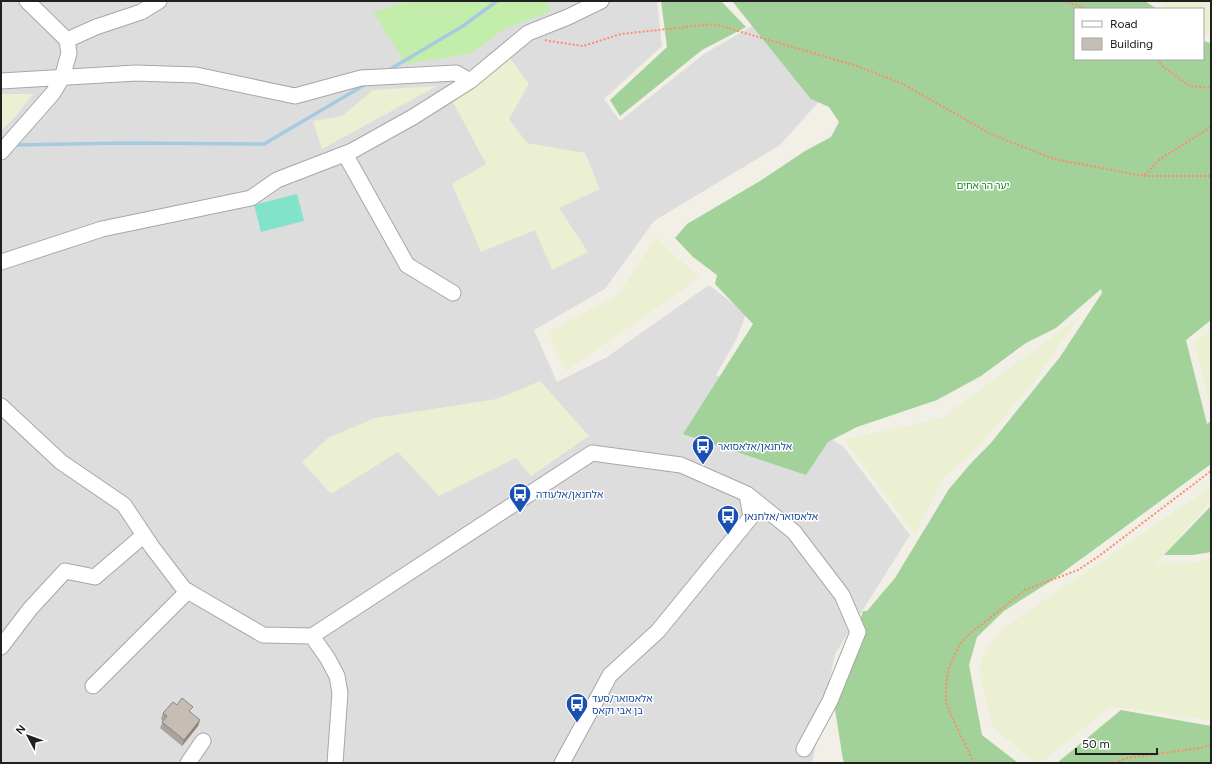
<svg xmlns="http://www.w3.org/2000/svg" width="1212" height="764" viewBox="0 0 1212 764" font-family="Figtree,'Noto Sans Hebrew',sans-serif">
<rect width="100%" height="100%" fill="#f1efe6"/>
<path fill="#dedddd" d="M1 1H657L662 46 604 99 620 121 704 54 759 22 824 96 780 145 654 221 605 289 534 330 557 382 607 357 709 285 746 314 737 338 716 375 843 446 910 535 835 654 812 763H1Z"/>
<path fill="#eaf0d1" d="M1156 1H1211V37L1203 33V9H1168Z
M510 58 529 84 509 119 527 143 585 153 600 189 559 208 588 252 552 270 535 230 481 252 452 184 486 164 452 100Z
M437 86 322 149 313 121 342 116 373 90Z
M1 94H33L17 115 1 131Z
M656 238 699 278 566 371 548 332 618 295Z
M1079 317 1032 384 976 449 942 479 915 535 844 440 942 418Z
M1211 329V409L1194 343Z
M540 381 589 436 531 476 516 458 439 496 398 452 331 494 302 462 328 438 375 418 497 399Z
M1211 487V501L1156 564 1194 563 1211 559V720L1111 706 1040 763H1035L993 727 979 668 987 647 1005 627Z"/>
<path fill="#c2edaa" d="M408 1H546L551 11 504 29 472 53 406 64 373 12Z"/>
<path fill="#a2d299" d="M661 1H721L746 27 702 50 620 116 610 100 667 47Z
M732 1H1145L1157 9H1075V59H1203V41L1211 43V320L1186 340 1207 424 1211 421V464L1051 581 1004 611 977 637 969 665 982 735 1018 763H845L843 760 834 703 863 611H867L895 578 949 489 972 462 990 444 1060 357 1102 293 1101 289 1056 328 1026 343 981 376 937 400 857 427 828 442 806 475 683 434 753 324 715 284 717 275 693 257 675 238 687 224 760 181 805 151 831 137 839 122 829 107 811 99 806 93Z
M1211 506V552L1193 555H1164Z
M1121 710 1211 726V763H1057Z"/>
<path fill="#80e3ca" d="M297 194 304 221 261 232 254 205Z"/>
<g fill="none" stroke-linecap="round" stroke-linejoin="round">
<path stroke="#a4cbe0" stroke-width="3.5" d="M387 71 463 26 497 1
M13 145 127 143 264 144 366 84"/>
<g stroke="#a7a7a7" stroke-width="17">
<path id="minor" d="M67 40 96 27 141 12 159 1
M1 81 136 73 196 75 295 96 361 78 456 73 470 81
M1 152 53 93 62 78 69 53 67 40 27 1
M345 154 407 265 453 293
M1 262 102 229 251 198 277 180 352 151 413 117 470 81 528 33 568 17 601 1
M1 406 61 462 124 505 152 547 184 589 263 635 312 636 592 453 681 465 747 494 751 517 658 631 610 675 562 763
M747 494 794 532 842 595 858 632 830 701 804 749
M312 636 328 659 337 676 340 693 335 763
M1 647 30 609 65 571 95 577 144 535
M93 686 188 591
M188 763 203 741"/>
</g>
<path stroke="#ff8b69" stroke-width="2" stroke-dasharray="2 2" stroke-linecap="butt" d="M1064 1 1088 9
M545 40 549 41 583 46 621 34 714 24 854 65 901 83 991 134 1054 159 1144 176 1160 159 1211 127
M1158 59 1161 65 1190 86 1211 88
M1144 176H1211
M974 763 950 713 946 701V685L949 667 960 644 968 635 1025 590 1078 570 1099 556 1211 471
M1115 763 1127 758 1200 748 1211 745"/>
<use href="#minor" stroke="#fff" stroke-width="15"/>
</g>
<path fill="#aaa39c" d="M177 705 191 713 200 720 198 726 182 746 160 728 163 721 161 719 163 713Z"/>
<path fill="#8b857f" d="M200 720 198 726 182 746 184 740Z"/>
<path fill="#c6beb5" stroke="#8b857f" d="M182 698 193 707 189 711 200 720 184 740 162 722 167 716 163 713 173 702 177 705Z"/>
<defs>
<g id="bus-pin" transform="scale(1.15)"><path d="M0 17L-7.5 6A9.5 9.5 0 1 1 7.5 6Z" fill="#1a4fb4" stroke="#fff"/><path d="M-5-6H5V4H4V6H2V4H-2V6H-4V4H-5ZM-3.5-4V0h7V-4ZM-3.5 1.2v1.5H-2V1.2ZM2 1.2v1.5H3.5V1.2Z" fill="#fff"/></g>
</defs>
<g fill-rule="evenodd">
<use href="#bus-pin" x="703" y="446"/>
<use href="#bus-pin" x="520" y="494"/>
<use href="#bus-pin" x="728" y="516"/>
<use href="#bus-pin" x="577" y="704"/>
</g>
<g text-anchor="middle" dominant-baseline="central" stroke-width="3" stroke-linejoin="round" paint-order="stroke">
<g font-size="10" fill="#068621" stroke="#fff">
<text x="983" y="185">יער הר אחים</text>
</g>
<g font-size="10" fill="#164399" stroke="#fff" text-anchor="start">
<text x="718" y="446">אלחנאן/אלאסואר</text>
<text x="536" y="494">אלחנאן/אלעודה</text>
<text x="744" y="516">אלאסואר/אלחנאן</text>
<text x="592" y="698">אלאסואר/סעד<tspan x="592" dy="12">בן אבי וקאס</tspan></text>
</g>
</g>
<rect width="1212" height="764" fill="none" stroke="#202020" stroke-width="4"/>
<rect x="1074" y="8" width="130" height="52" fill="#ffffff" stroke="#a6a6a6"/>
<rect x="1082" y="21" width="20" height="6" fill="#ffffff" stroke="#a6a6a6"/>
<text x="1110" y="28" font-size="12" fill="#202020">Road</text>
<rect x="1082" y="38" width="20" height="12" fill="#c6beb5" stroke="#a6a6a6"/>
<text x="1110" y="48" font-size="12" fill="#202020">Building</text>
<g transform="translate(28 736) rotate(311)" stroke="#ffffff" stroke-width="3" paint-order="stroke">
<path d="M0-3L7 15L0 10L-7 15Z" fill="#202020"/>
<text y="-6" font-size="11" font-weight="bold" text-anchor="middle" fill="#202020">N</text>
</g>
<path d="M1076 748v6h81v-6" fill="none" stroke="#202020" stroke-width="2"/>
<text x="1082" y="748" font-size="12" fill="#202020" stroke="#ffffff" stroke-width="3" paint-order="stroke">50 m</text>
</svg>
